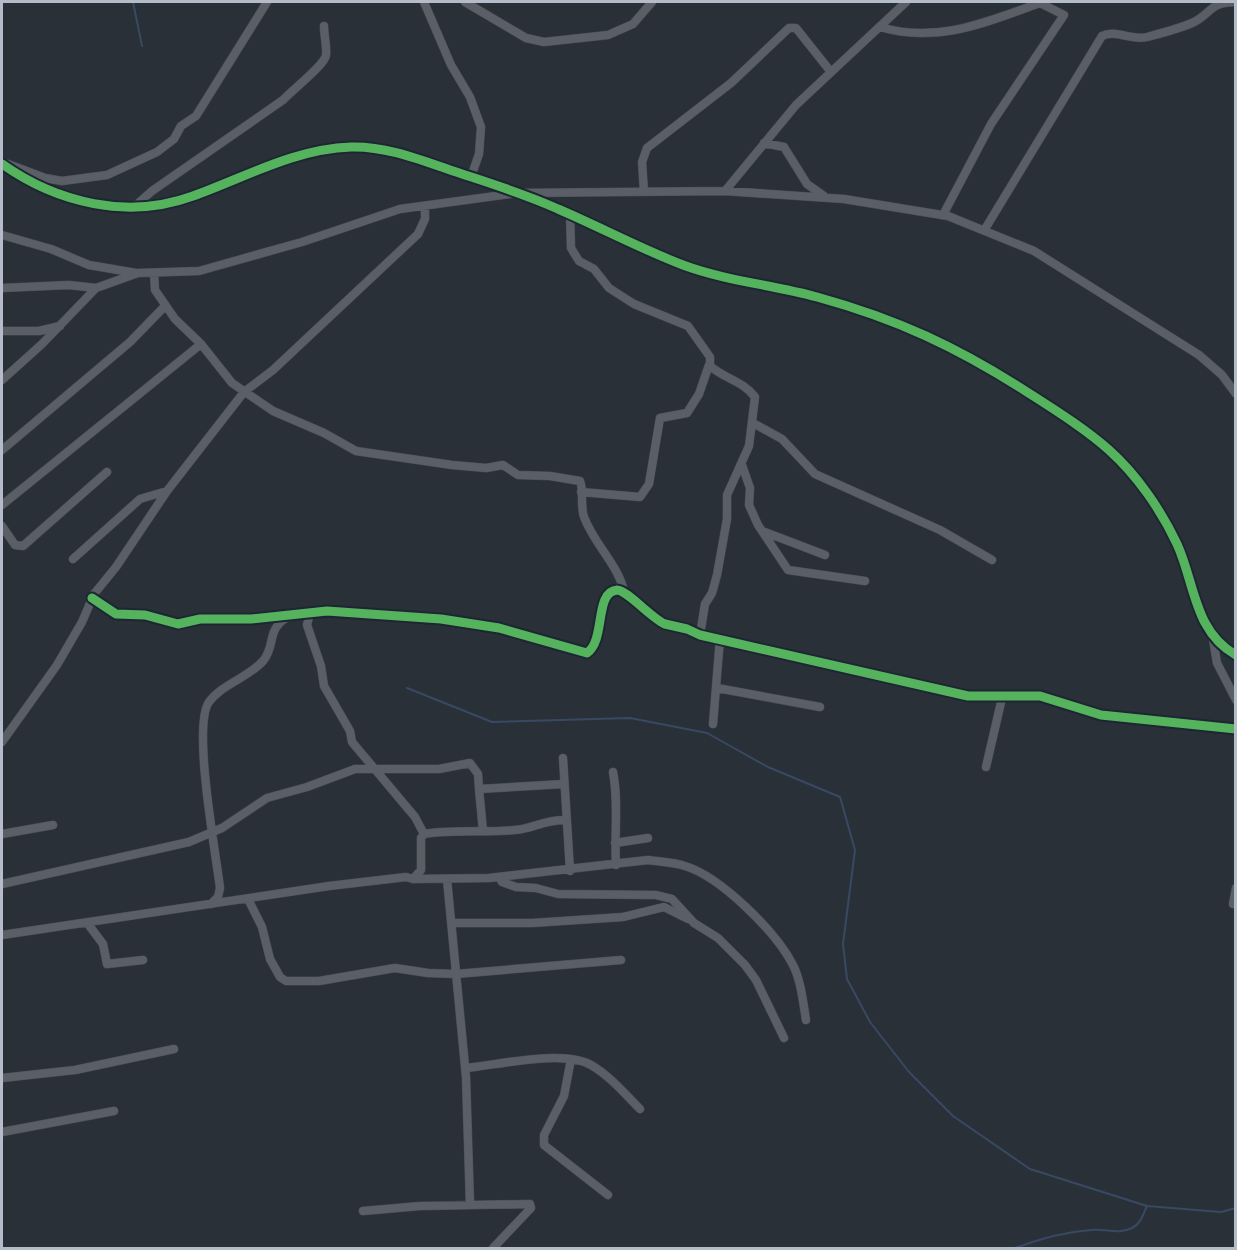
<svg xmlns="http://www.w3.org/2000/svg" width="1237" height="1250" viewBox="0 0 1237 1250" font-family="Raleway,sans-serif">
<rect width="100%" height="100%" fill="#2a3038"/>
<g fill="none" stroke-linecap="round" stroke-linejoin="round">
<path stroke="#384963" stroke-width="2" d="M133 2 142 46
M407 688 492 722 630 718 707 733 768 767 840 797 855 850 843 944 847 979 870 1022 909 1072 953 1116 1030 1169 1147 1206 1221 1212 1236 1208
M1015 1248C1039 1239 1065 1232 1091 1230 1105 1228 1118 1235 1132 1228 1141 1224 1143 1214 1147 1206"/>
<g stroke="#484c53" stroke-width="9">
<path id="street" d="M424 2 451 65 470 97 481 127 479 154 471 177
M465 2 526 38 544 42 608 35 633 24 652 2
M880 27C938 44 986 22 1040 3L1064 15 991 124 943 215
M764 143 784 147 807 184 824 196
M8 164 45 178 62 181 107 175 157 152 174 139 181 126 196 116 267 2
M725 191 796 105 906 2
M644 192 642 162 647 148 731 83 789 28H796L831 72
M135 206 152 191 283 100C292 90 325 65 326 55 327 46 324 36 324 26
M570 214 571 248 579 261 594 269 609 288 634 304 688 326 710 357V366C725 379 743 381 755 397L749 446 727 495V519L717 575 712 593 705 604 700 635
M985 229 1102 36C1115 29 1133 41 1147 37 1162 33 1178 29 1192 23 1212 14 1208 2 1236 2
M2 235 51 249 89 265 136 273
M154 273 155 290 175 319 201 344 232 383 273 411 324 433 356 451 452 465 486 468 503 465 518 475 550 476 580 481C584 490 580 506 584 517 594 544 617 563 624 591
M2 288 69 285 96 288 138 273 199 271 302 242 400 209 517 193 725 191 844 199 948 216 1034 251 1199 355 1222 375 1236 394
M2 331H39L60 326
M2 380 42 344 96 288
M753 423 782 439 815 474 940 530 992 560
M2 450 130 342 165 306
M742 465 750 488 749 505 758 525 788 570 865 581
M581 492 640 497 649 484 660 418 687 413 699 394 709 365
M2 505 201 344
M2 526 15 545 23 546 107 472
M762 531 825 555
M73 559 140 499 167 491
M92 598 116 614 145 615 178 624 200 619H251L327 611 441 619 499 628 587 653C606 640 594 592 617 590 627 590 651 618 665 624L687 629 700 635 968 696H1040L1101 715 1236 729
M310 613 307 625 321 666 324 686 350 731 352 742 415 817 424 834
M1213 639 1217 663 1236 700
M717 688 820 707
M713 724 720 638
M2 742 57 665 82 622 94 594 116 567 167 491 244 392 273 370 418 234 425 219V206
M563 758 570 871
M986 767 1002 698
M613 772C619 803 614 833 616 865
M479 789 483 831
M2 834 53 825
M615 843 648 838
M499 877 502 882 516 887 536 888 558 894 656 895 672 899 694 923 718 938 745 965 756 980 784 1038
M413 879 421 870V838L424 834C454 829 485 833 515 830 536 828 542 820 566 820
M447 879 466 1077 470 1205
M2 884 189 842 222 828 267 798 307 787 355 769H439L470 763 478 774 479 789 564 784
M248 899 262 927 270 959 280 977 286 981H319L395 968 428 973 456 974 621 960
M211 904 218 897 220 888C216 854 192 726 209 702 222 684 248 678 263 661 276 646 266 631 286 618
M1233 904 1236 888
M451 923H532L623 917 664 907 688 919
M88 924 103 944 107 964 143 960
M2 935 329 886 406 877 413 879 489 878 648 860C661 862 673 862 685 866 721 877 776 932 793 965 801 981 803 1002 806 1020
M571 1059 564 1096 544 1135V1145L608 1195
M466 1068C498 1065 563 1049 591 1065 610 1076 625 1094 640 1109
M2 1078 75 1070 174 1049
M2 1132 114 1111
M363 1211 420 1206 530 1204 531 1208 493 1248"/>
</g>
<g stroke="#484c53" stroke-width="12">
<path id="secondary" d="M2 164C57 203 128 220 193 196 246 177 294 149 351 147 385 146 418 159 450 170 486 182 523 193 558 209 600 227 641 249 683 265 726 281 774 285 817 297 897 319 957 347 1027 392 1055 410 1084 428 1109 450 1137 475 1161 510 1177 544 1195 583 1194 632 1236 655"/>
</g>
<use href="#street" stroke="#5a5e66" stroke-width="8"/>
<use href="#secondary" stroke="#595d64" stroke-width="10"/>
<g stroke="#1d2633" stroke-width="13">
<path id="cycleway" d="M2 164C57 203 128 220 193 196 246 177 294 149 351 147 385 146 418 159 450 170 486 182 523 193 558 209 600 227 641 249 683 265 726 281 774 285 817 297 897 319 957 347 1027 392 1055 410 1084 428 1109 450 1137 475 1161 510 1177 544 1195 583 1194 632 1236 655
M92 598 116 614 145 615 178 624 200 619H251L327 611 441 619 499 628 587 653C606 640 594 592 617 590 627 590 651 618 665 624L687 629 700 635 968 696H1040L1101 715 1236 729"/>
</g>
<use href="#cycleway" stroke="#56b35d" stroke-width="9"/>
</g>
<rect width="1237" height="1250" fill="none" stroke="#b4bcc9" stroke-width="6"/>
</svg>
